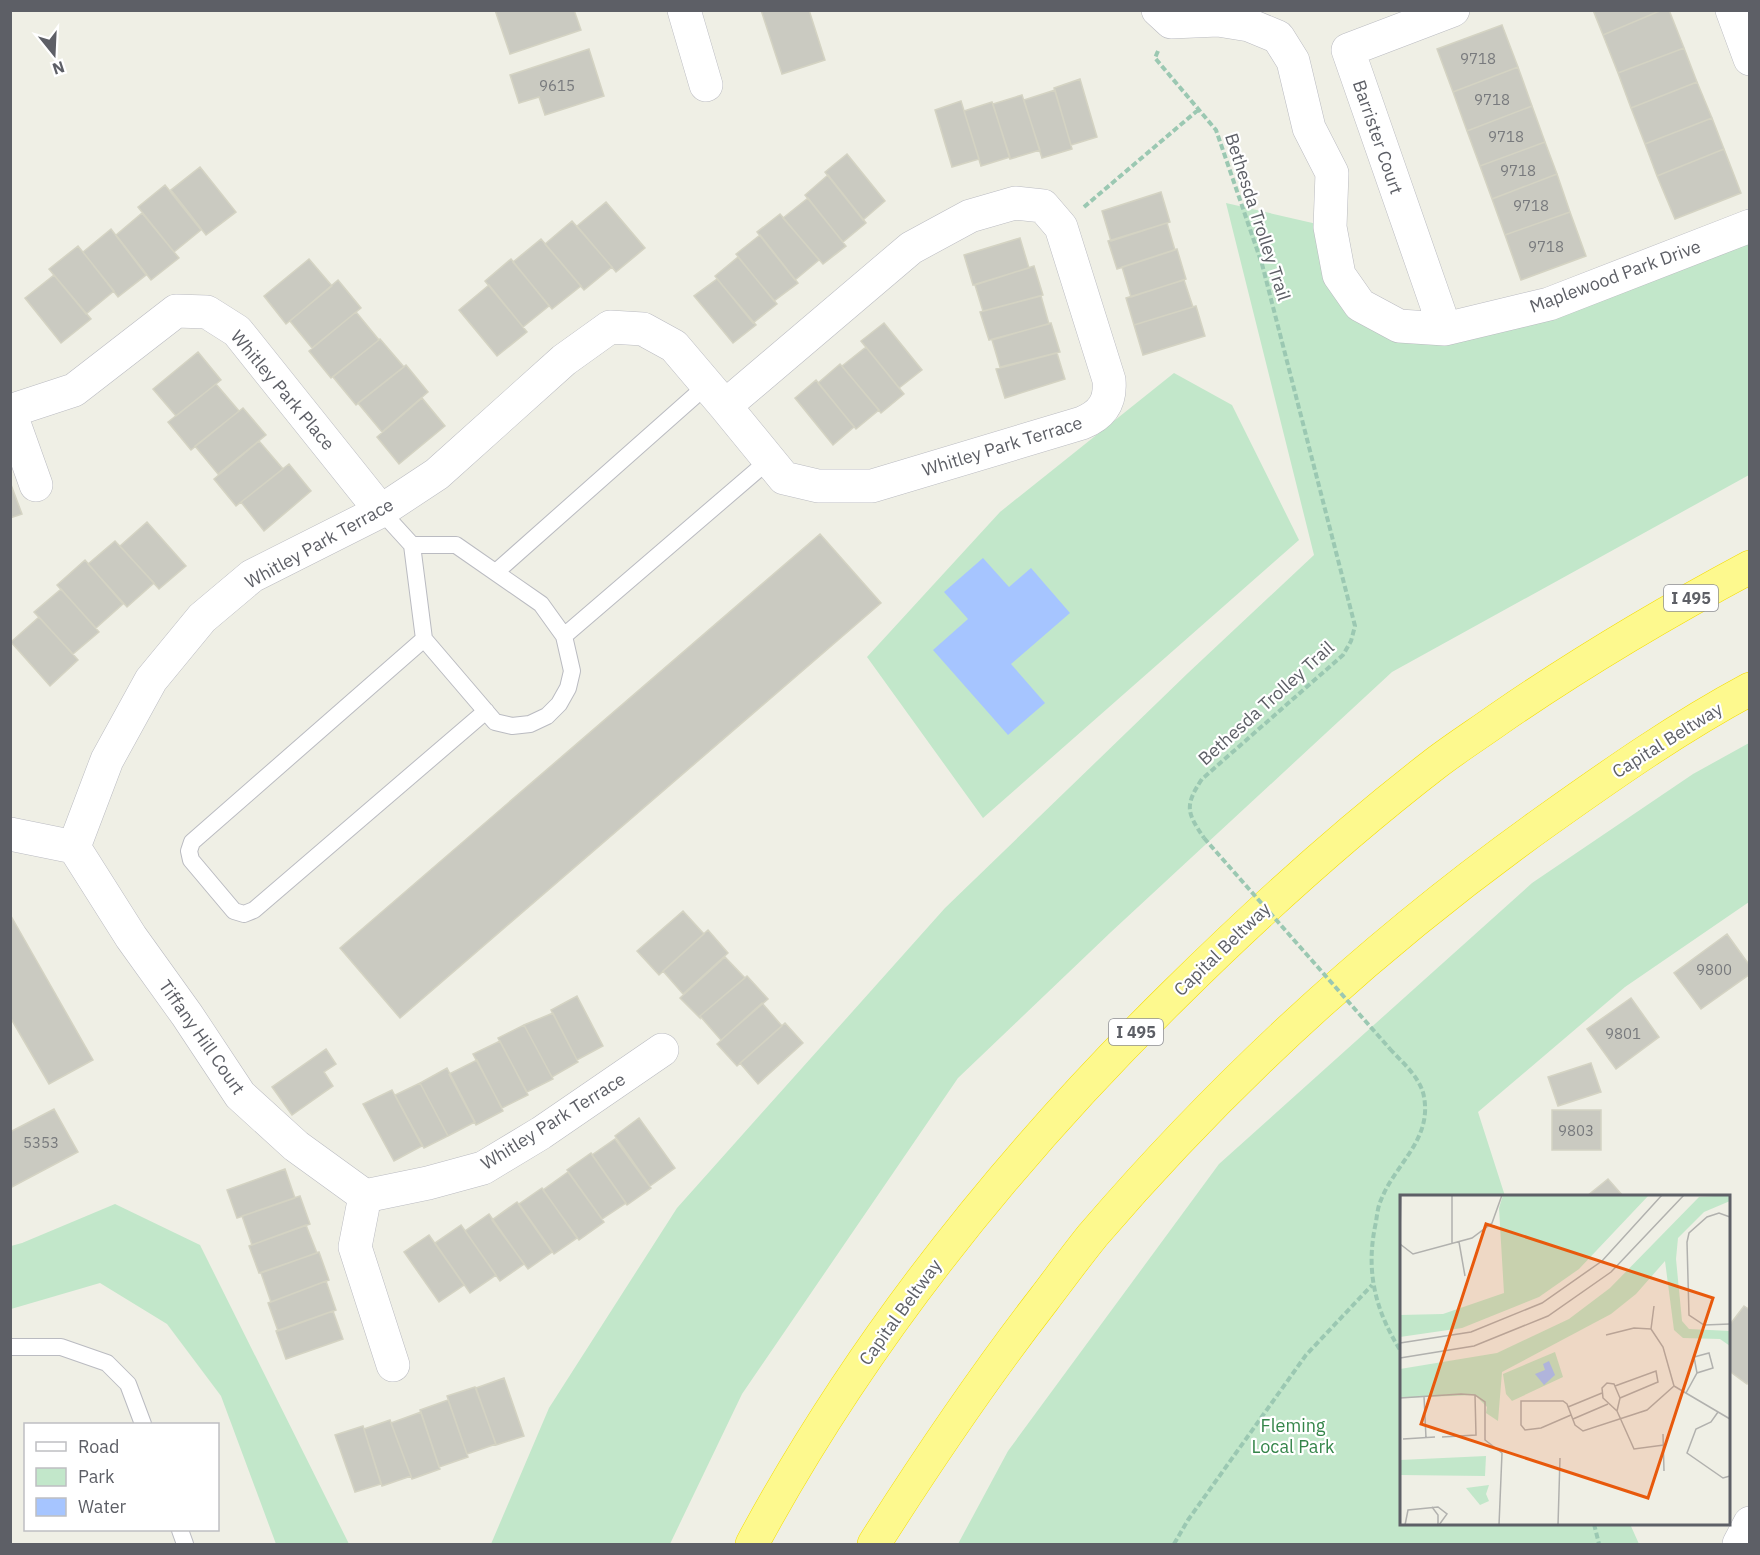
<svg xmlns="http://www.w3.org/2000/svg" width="1760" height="1555" viewBox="0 0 1760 1555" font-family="'IBM Plex Sans',sans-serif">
<rect width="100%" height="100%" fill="#efefe5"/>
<path fill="#c2e7ca" d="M1226 203 1330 227 1360 305 1445 329 1749 226V475L1392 672 1111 932 958 1078 742 1394 670 1544H491L549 1408 677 1208 945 908 1188 673 1314 555Z
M1174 373 1232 405 1299 540 983 818 867 657 1000 512Z
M1749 743V902L1625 987 1478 1112 1505 1196H1402V1524H1630L1639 1544H958L1008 1451 1219 1164 1532 883 1693 774Z
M115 1204 200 1245 349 1544H276L221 1396 167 1324 100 1283 11 1309V1246L22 1243Z"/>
<path fill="#a6c5ff" d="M983 558 1009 587 1031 568 1070 613 1011 664 1045 703 1008 735 933 650 968 619 944 592Z"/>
<path fill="#cacac1" stroke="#d4d3c3" stroke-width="1.5" d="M495 10H574L581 30 510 54Z
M761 10H809L825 60 782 74Z
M1593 10H1662L1603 35Z
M1662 10H1669L1684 48 1618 73 1603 35Z
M1502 25 1518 67 1453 92 1437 49Z
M1684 48 1697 82 1631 108 1618 73Z
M589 49 604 96 545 115 539 97 519 103 510 75Z
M1518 67 1532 106 1467 131 1453 92Z
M1080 79 1097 137 1071 145 1054 88Z
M1697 82 1712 118 1645 144 1631 108Z
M1055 90 1072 149 1042 158 1024 100Z
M1022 95 1040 150 1010 159 993 104Z
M961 101 979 159 952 167 935 110Z
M992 102 1010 157 981 166 964 111Z
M1532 106 1545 142 1480 166 1467 131Z
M1712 118 1724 149 1657 176 1645 144Z
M1545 142 1557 174 1492 199 1480 166Z
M1724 149 1741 193 1675 219 1657 176Z
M847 154 885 201 863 220 825 172Z
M200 167 236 212 206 235 171 190Z
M1557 174 1570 212 1505 235 1492 199Z
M828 175 866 223 843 242 805 195Z
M165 185 201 230 174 252 138 207Z
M1161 192 1170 222 1111 241 1102 211Z
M808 198 846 246 823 264 783 218Z
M606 202 645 248 616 272 577 226Z
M1570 212 1586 256 1521 280 1505 235Z
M142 213 179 258 151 280 116 235Z
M780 214 819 260 795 280 757 232Z
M572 221 612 267 584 290 545 244Z
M1167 223 1175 250 1117 269 1108 241Z
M111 229 146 275 118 297 83 252Z
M760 235 798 283 774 301 736 254Z
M1020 238 1029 268 973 285 964 255Z
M541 239 581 286 552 309 513 262Z
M78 246 114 291 86 314 49 269Z
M1177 249 1186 279 1131 297 1122 267Z
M738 257 777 304 753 323 715 276Z
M309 259 332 286 286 324 264 296Z
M511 259 549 306 523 327 485 281Z
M1034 266 1043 295 983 311 975 285Z
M54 275 91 319 61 343 25 298Z
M717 279 756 325 733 343 694 296Z
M338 280 361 308 312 348 290 321Z
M1184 280 1193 307 1134 325 1126 298Z
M489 285 527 332 497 356 459 310Z
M1041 296 1049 324 989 340 980 312Z
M1196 306 1205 336 1143 355 1134 325Z
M356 312 379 340 331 378 309 351Z
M884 323 922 370 899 388 861 341Z
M1051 323 1060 352 1000 367 992 340Z
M380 339 404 367 356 405 333 377Z
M866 347 904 394 881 413 842 366Z
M198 352 221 380 176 416 153 389Z
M1057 353 1065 379 1005 398 996 369Z
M840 364 879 410 856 429 818 383Z
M406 365 428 392 382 432 358 403Z
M816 380 854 427 833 445 795 398Z
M216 384 239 411 191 450 168 422Z
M422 398 445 426 399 464 377 437Z
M243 408 266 435 218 474 195 446Z
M259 441 283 469 236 506 214 479Z
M289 464 311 491 264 531 241 502Z
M10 482 22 514 10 518Z
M147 522 186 566 159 589 120 546Z
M820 534 881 603 400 1018 340 948Z
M115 541 154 583 127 607 88 564Z
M85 560 123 604 96 628 57 585Z
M61 589 99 632 73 654 34 612Z
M39 617 78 660 50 686 11 642Z
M683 911 704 934 659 975 637 951Z
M11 916 93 1060 49 1084 10 1017Z
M708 930 728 953 683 994 663 971Z
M1727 934 1750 966V974L1701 1009 1674 973Z
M725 957 745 978 700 1016V1018L680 998Z
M747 976 768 999 721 1040 700 1016Z
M577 996 603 1046 577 1060 551 1010Z
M1631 998 1659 1037 1616 1069 1587 1029Z
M762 1003 782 1026 737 1066 717 1044Z
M553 1013 578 1062 552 1077 524 1025Z
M785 1023 803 1043 758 1084 740 1063Z
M524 1025 553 1079 527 1092 498 1038Z
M500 1041 528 1095 502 1108 473 1054Z
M326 1049 336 1064 324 1072 333 1086 292 1115 272 1087Z
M477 1060 503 1111 476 1125 449 1074Z
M1591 1063 1601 1092 1558 1106 1548 1077Z
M447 1068 475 1122 448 1136 420 1083Z
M420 1083 448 1136 424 1148 395 1095Z
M392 1090 422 1146 394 1161 363 1104Z
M54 1109 78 1152 10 1188V1132Z
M1552 1110H1601V1150H1552Z
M639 1118 675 1168 650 1186 615 1136Z
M615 1139 651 1188 627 1205 592 1155Z
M591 1153 626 1203 602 1219 567 1170Z
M285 1169 295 1198 237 1218 227 1190Z
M568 1172 604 1222 579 1240 543 1190Z
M1608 1179 1623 1196H1587Z
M542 1188 577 1238 554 1254 519 1204Z
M300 1196 310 1224 252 1245 242 1216Z
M517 1202 552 1252 528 1269 492 1220Z
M489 1214 524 1264 500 1281 465 1231Z
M306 1225 317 1253 259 1273 249 1246Z
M461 1225 496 1275 470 1293 435 1243Z
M429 1235 464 1285 439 1302 404 1252Z
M319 1252 329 1280 271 1302 261 1273Z
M326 1281 336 1310 278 1331 268 1303Z
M1744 1306 1750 1310V1381L1747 1384 1728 1370V1327Z
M333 1311 343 1339 286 1359 276 1331Z
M504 1378 524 1436 496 1445 476 1388Z
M475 1387 496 1444 467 1454 447 1396Z
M448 1400 468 1457 439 1467 420 1410Z
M421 1412 440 1469 412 1479 391 1423Z
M390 1420 411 1476 382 1486 364 1429Z
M363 1426 381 1484 355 1492 335 1435Z"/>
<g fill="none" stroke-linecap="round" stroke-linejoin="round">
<g stroke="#babbc1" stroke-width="18">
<path id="service" d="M381 511 412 545 424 639 495 722 512 726 530 724 547 716 559 704 568 688 572 671 564 636 541 604 456 545H412
M496 572 707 385
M564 636 769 460
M424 639 192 842 189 851 191 860 234 911 244 914 254 910 486 711
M10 1347H61L107 1363 128 1384 143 1424
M180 1530 185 1544"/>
</g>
<g stroke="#babbc1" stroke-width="34">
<path id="minor" d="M684 10 706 85
M1158 10 1171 22 1218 20 1249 25 1278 37 1293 61 1309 128 1332 173 1330 227 1339 275 1360 305 1399 326 1445 329 1549 304 1750 226
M1732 10 1750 59
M1445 329 1348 50 1453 10
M10 411 74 390 176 311 207 312 237 331 381 511
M10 412 36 485
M10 834 74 847
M74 847 107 760 151 680 202 618 252 576 381 511 437 474 564 360 610 327 643 329 674 346 725 406 784 478 818 486H872L1082 423C1102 415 1111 402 1109 380L1061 227 1043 206 1015 203 970 216 911 248 725 406
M74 847 131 937 187 1015 240 1095 296 1146 365 1196
M393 1365 355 1247 365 1196 428 1183 483 1168 541 1133 662 1050
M1739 1544 1750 1523"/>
</g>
<g stroke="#f5dd00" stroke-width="34">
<path id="motorway" d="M752 1544C862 1340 1010 1156 1175 994 1258 912 1344 834 1436 763 1457 747 1479 733 1500 718 1580 663 1664 613 1750 567
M874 1544C928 1459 982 1379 1044 1299 1060 1278 1076 1256 1093 1235 1227 1079 1379 940 1546 821 1612 774 1679 727 1750 689"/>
</g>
<path stroke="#9bc8b2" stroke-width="4" stroke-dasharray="6 3" stroke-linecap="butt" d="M1158 51 1155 58 1216 130 1262 264 1355 626 1351 641 1343 655 1202 779C1184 806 1187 813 1204 838
M1084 207 1198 110
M1390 1049C1402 1062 1421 1078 1424 1097 1432 1140 1395 1164 1381 1200 1378 1206 1377 1215 1376 1222 1365 1271 1375 1311 1402 1353
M1594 1524 1599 1544
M1174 1544 1188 1520 1306 1355 1372 1285"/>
<use href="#service" stroke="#fff" stroke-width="16"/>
<use href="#minor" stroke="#fff" stroke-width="33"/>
<use href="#motorway" stroke="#fdf98e" stroke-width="33"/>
<path stroke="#9bc8b2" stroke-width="4" stroke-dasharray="6 3" stroke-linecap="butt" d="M1204 838 1390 1049"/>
</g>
<g text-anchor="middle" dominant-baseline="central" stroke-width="4.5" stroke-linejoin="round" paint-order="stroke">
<g font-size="15" fill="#787a7d">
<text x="1478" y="58">9718</text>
<text x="557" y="85">9615</text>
<text x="1492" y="99">9718</text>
<text x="1506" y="136">9718</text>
<text x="1518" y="170">9718</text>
<text x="1531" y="205">9718</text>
<text x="1546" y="246">9718</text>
<text x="1714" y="969">9800</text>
<text x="1623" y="1033">9801</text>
<text x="1576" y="1130">9803</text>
<text x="41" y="1142">5353</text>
</g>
<g fill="#fff" stroke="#8e8f94" stroke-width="1.5">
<rect x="1664" y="585" width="54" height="26" rx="4.5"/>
<rect x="1109" y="1019" width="54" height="26" rx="4.5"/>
</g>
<g font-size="16" font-weight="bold" fill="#5d5f66">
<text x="1691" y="598">I 495</text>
<text x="1136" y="1032">I 495</text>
</g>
<g font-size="18" fill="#5d5f66" stroke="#fff">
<text transform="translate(1378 137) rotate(71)">Barrister Court</text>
<text transform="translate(1258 217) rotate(72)">Bethesda Trolley Trail</text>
<text transform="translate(1615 276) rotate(-20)">Maplewood Park Drive</text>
<text transform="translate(283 390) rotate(50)">Whitley Park Place</text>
<text transform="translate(1002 446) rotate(-17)">Whitley Park Terrace</text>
<text transform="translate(319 543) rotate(-29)">Whitley Park Terrace</text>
<text transform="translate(1266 703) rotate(-42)">Bethesda Trolley Trail</text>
<text transform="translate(1667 740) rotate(-32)">Capital Beltway</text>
<text transform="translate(1222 949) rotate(-44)">Capital Beltway</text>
<text transform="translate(202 1037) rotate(55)">Tiffany Hill Court</text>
<text transform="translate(553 1121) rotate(-32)">Whitley Park Terrace</text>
<text transform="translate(900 1312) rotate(-54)">Capital Beltway</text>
</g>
<g font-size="18" fill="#35854a" stroke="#fff">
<text x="1293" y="1425">Fleming<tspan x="1293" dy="21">Local Park</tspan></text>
</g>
</g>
<g transform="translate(1400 1195)">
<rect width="330" height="330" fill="#efefe5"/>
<path d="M103 0H249L179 74 139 102 62 133 0 142V120L43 119 104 98 99 13ZM330 0V6L304 17 278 43 276 64 282 126 289 134 330 136V151L320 144 283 143 274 135 265 66 236 99 211 119 102 177 98 226 86 218 87 212 75 200 0 203V174L97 158 169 124 210 93 299 2ZM155 157 163 182 112 206 106 199 103 179ZM86 261 85 281 0 280V265ZM89 290 86 299 89 306 80 310 66 293Z" fill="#c2e7ca"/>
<path d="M149 166 155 180 144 190 135 179 145 175 143 169Z" fill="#a6c5ff"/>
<path fill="none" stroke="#b1b1ae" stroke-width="1.5" d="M330 22 319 18 307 22 289 38 287 47 289 120 304 130 330 129M0 37 1 0M59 47 65 81M52 48V0M0 49 13 59 72 43 92 28 102 0M251 134 263 152 274 191M206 140 234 133 251 134 254 111M0 148 71 137 142 108 202 66 262 0M0 163 74 151 148 121 211 77 284 0M215 191 256 176 258 187 220 203M274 191 330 224M286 198 297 178 313 173 309 158 294 162 297 178M24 201 26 243M0 203 61 199 75 200 85 207V245L102 258 99 330M168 212 202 198M217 216 203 203 202 193 207 188 214 189 220 203 217 216 234 254 264 250M318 217 311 227 296 234 287 258 323 283 330 281M171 220 141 233 125 235 121 230V206H163L167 209 175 230 183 236 247 215 274 191M173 224 208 209M263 239 264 276M42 242 76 240 75 200M3 244 35 242M32 312 38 320V330M5 330 8 315 38 312 47 319 39 330M158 330 160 263"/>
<path fill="#e8590c" fill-opacity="0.15" stroke="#e8590c" stroke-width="3" d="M86 29 313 103 248 303 21 229Z"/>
<rect width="330" height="330" fill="none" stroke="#5d5f66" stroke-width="3"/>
</g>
<rect width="1760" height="1555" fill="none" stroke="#5d5f66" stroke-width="24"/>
<rect x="24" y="1423" width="195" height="108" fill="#ffffff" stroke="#bebfc2" stroke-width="1.5"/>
<rect x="36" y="1442" width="30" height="9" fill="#ffffff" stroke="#bebfc2" stroke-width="1.5"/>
<text x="78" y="1453" font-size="18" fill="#5d5f66">Road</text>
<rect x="36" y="1468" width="30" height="18" fill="#c2e7ca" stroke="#bebfc2" stroke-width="1.5"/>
<text x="78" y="1483" font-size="18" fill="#5d5f66">Park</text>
<rect x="36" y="1498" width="30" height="18" fill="#a6c5ff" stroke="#bebfc2" stroke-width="1.5"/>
<text x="78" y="1513" font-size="18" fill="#5d5f66">Water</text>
<g transform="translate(54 54) rotate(162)" stroke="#ffffff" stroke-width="4.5" paint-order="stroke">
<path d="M0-4.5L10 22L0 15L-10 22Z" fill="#5d5f66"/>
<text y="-9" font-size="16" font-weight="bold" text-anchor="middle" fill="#5d5f66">N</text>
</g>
</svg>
